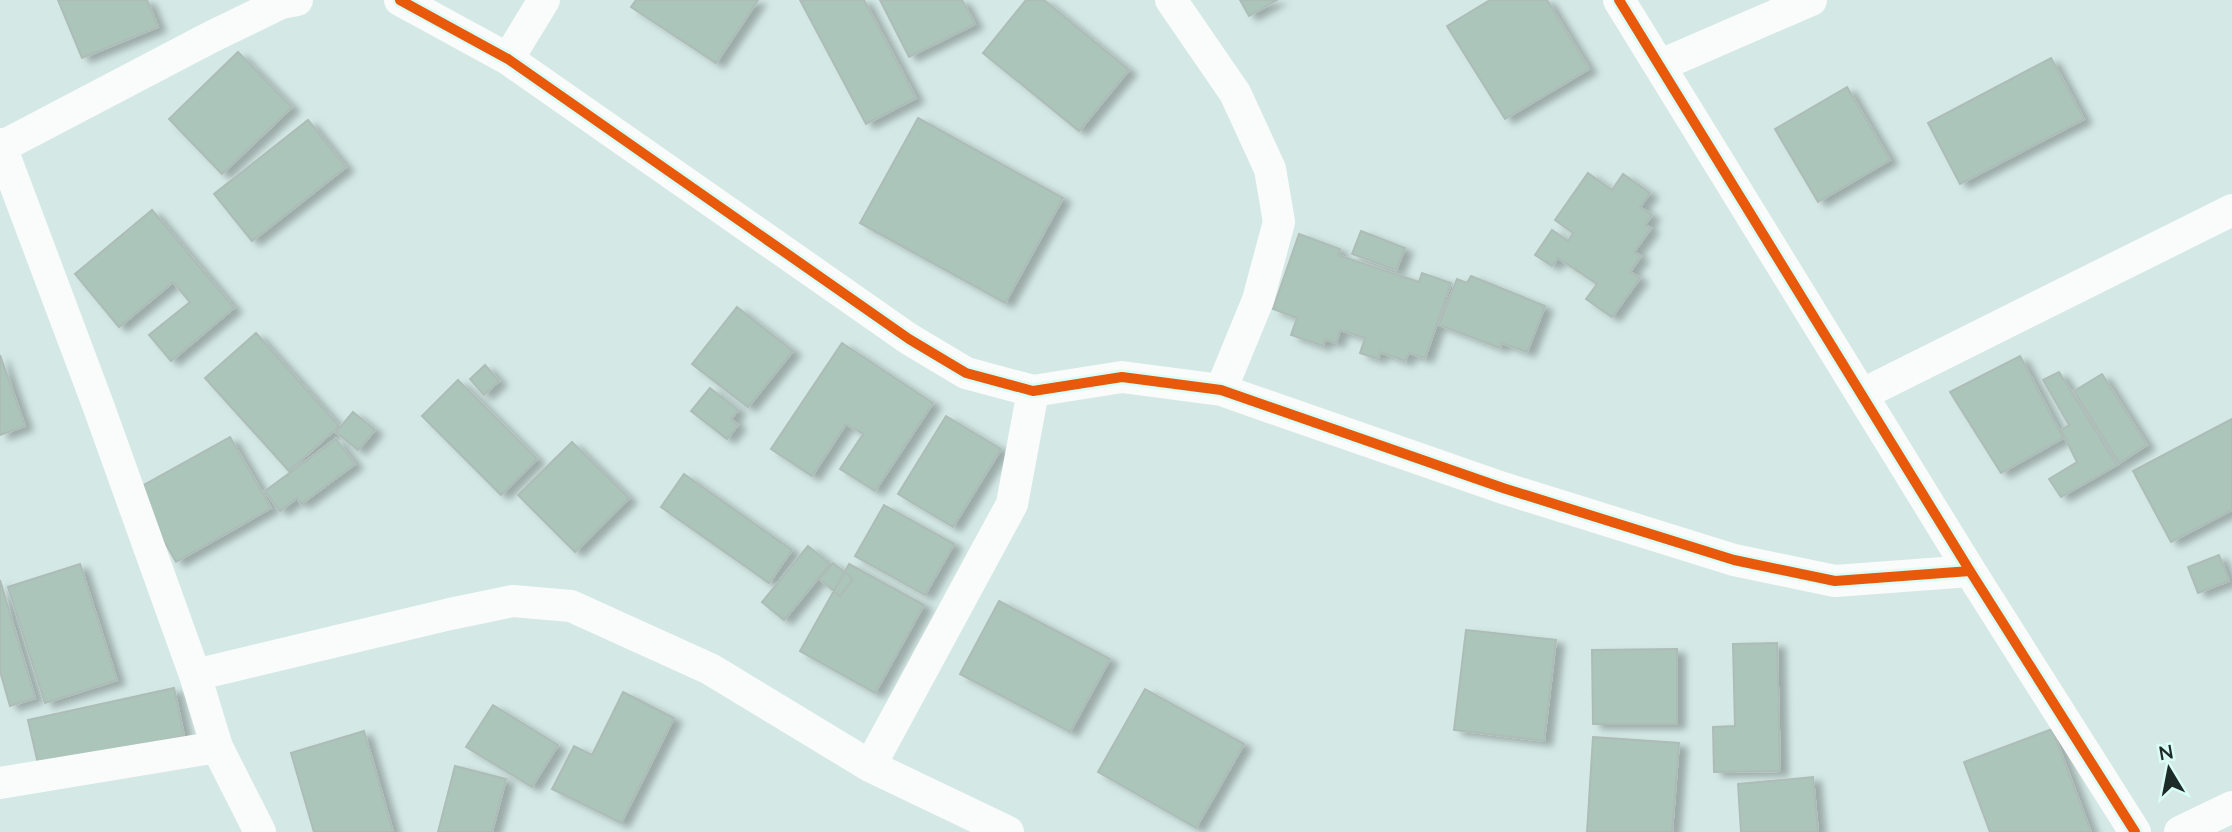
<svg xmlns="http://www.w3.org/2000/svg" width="2232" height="832" viewBox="0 0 2232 832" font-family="Lato,sans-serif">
<defs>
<filter id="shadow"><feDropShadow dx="8" dy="4.5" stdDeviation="3.5" flood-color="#0004"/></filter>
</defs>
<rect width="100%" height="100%" fill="#d4e9e5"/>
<path fill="#abc5bb" stroke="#aebcb7" stroke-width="2" filter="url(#shadow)" d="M58 0H147L158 27 82 58Z
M636 0H758L716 63 631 7Z
M800 0H864L916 98 866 124Z
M880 0H962L975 24 909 57Z
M1026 0H1044L1129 70 1079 131 983 53Z
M1240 0H1277L1249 16Z
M1490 0H1547L1589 69 1505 119 1447 26Z
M238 52 292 107 222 174 169 119Z
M2051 58 2084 119 1960 184 1928 123Z
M1847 87 1890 160 1818 202 1775 129Z
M918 118 1063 198 1005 303 860 223Z
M308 120 346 167 252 241 214 194Z
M1588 173 1612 190 1623 174 1650 193 1640 207 1652 215 1645 225 1651 228 1634 252 1641 256 1630 272 1640 278 1612 317 1586 299 1597 284 1558 258 1552 266 1535 255 1552 230 1568 241 1573 233 1555 220Z
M152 210 234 308 171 361 149 335 190 302 173 282 119 327 75 274Z
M1361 231 1405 248 1396 270 1352 254Z
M1299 234 1340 249 1338 255 1419 282 1422 273 1451 283 1425 358 1409 353 1405 361 1380 352 1378 359 1360 353 1365 338 1340 330 1336 343 1325 339 1323 346 1291 335 1297 318 1273 309Z
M1471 276 1545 306 1527 352 1502 343 1500 348 1439 325 1457 279 1467 283Z
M737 307 793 351 748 407 692 364Z
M256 333 339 426 289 471 205 378Z
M842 343 933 403 875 491 840 469 863 434 846 424 812 476 771 449Z
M0 355 25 426 0 435Z
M2020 356 2063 438 2001 473 1950 392Z
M485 365 499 381 484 395 470 379Z
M2059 372 2117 465 2061 497 2049 479 2077 462 2061 430 2069 425 2043 380Z
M2102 374 2147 445 2119 463 2074 391Z
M458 380 537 459 501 495 422 416Z
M710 388 738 410 731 419 738 425 727 439 691 411Z
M353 412 375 430 358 450 336 432Z
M946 416 1001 449 953 527 898 494Z
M2232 419V510L2171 542 2133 471Z
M230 437 271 508 176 562 135 490Z
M336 439 355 464 301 504 297 498 280 511 265 491Z
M572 442 629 498 575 552 518 495Z
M684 474 792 550 769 583 661 507Z
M884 505 954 544 925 595 855 556Z
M808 546 830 564 784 620 762 602Z
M2219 555 2229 581 2198 593 2188 567Z
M833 563 853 579 840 596 819 579Z
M80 564 117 680 45 703 8 587Z
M849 564 924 605 875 693 800 651Z
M0 580 35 698 10 706 0 671Z
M999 601 1110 659 1070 732 960 674Z
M1466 630 1556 640 1544 741 1454 730Z
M1777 643 1780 771 1714 772 1713 727 1735 726 1733 644Z
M1677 649V724H1593L1592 650Z
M174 688 184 736 39 768 28 720Z
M1145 689 1244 744 1196 828 1098 772Z
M623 692 674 718 621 823 552 789 574 746 592 755Z
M493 705 558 745 532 787 466 747Z
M2052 729 2091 832H1990L1964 762Z
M364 731 393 832H314L291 753Z
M1593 737 1679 743 1672 832H1587Z
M455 766 506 779 492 832H438Z
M1813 777 1818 832H1741L1738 784Z"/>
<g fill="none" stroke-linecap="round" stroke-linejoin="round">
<path stroke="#f9fcfb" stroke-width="32" d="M400 0 508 59 909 339 966 373 1033 391 1122 377 1221 390 1503 488 1734 560 1835 581 1970 571
M1171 0 1235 93 1270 169 1279 222 1258 300 1221 390
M1619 0 1970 571 2135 832
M508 59 544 0
M1661 65 1811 0
M0 144 98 405 195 675 217 747 260 832
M1 147 211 37 281 3 297 0
M1863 394 2232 210
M195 675 450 614 513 601 571 606 710 669 870 766 1008 832
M870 766 1012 504 1033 391
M0 783 217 747
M2180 832 2232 807"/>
<g stroke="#dafef7" stroke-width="15">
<path id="cycleway" d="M400 0 508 59 909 339 966 373 1033 391 1122 377 1221 390 1503 488 1734 560 1835 581 1970 571
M1619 0 1970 571 2135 832"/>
</g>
<use href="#cycleway" stroke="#e8590c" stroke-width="10"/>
</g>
<g transform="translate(2169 769) rotate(350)" stroke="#dafef7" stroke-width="5" paint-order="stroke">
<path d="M0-5L12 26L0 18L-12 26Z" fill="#1d2b28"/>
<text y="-10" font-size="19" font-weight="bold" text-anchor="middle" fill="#1d2b28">N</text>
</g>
</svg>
